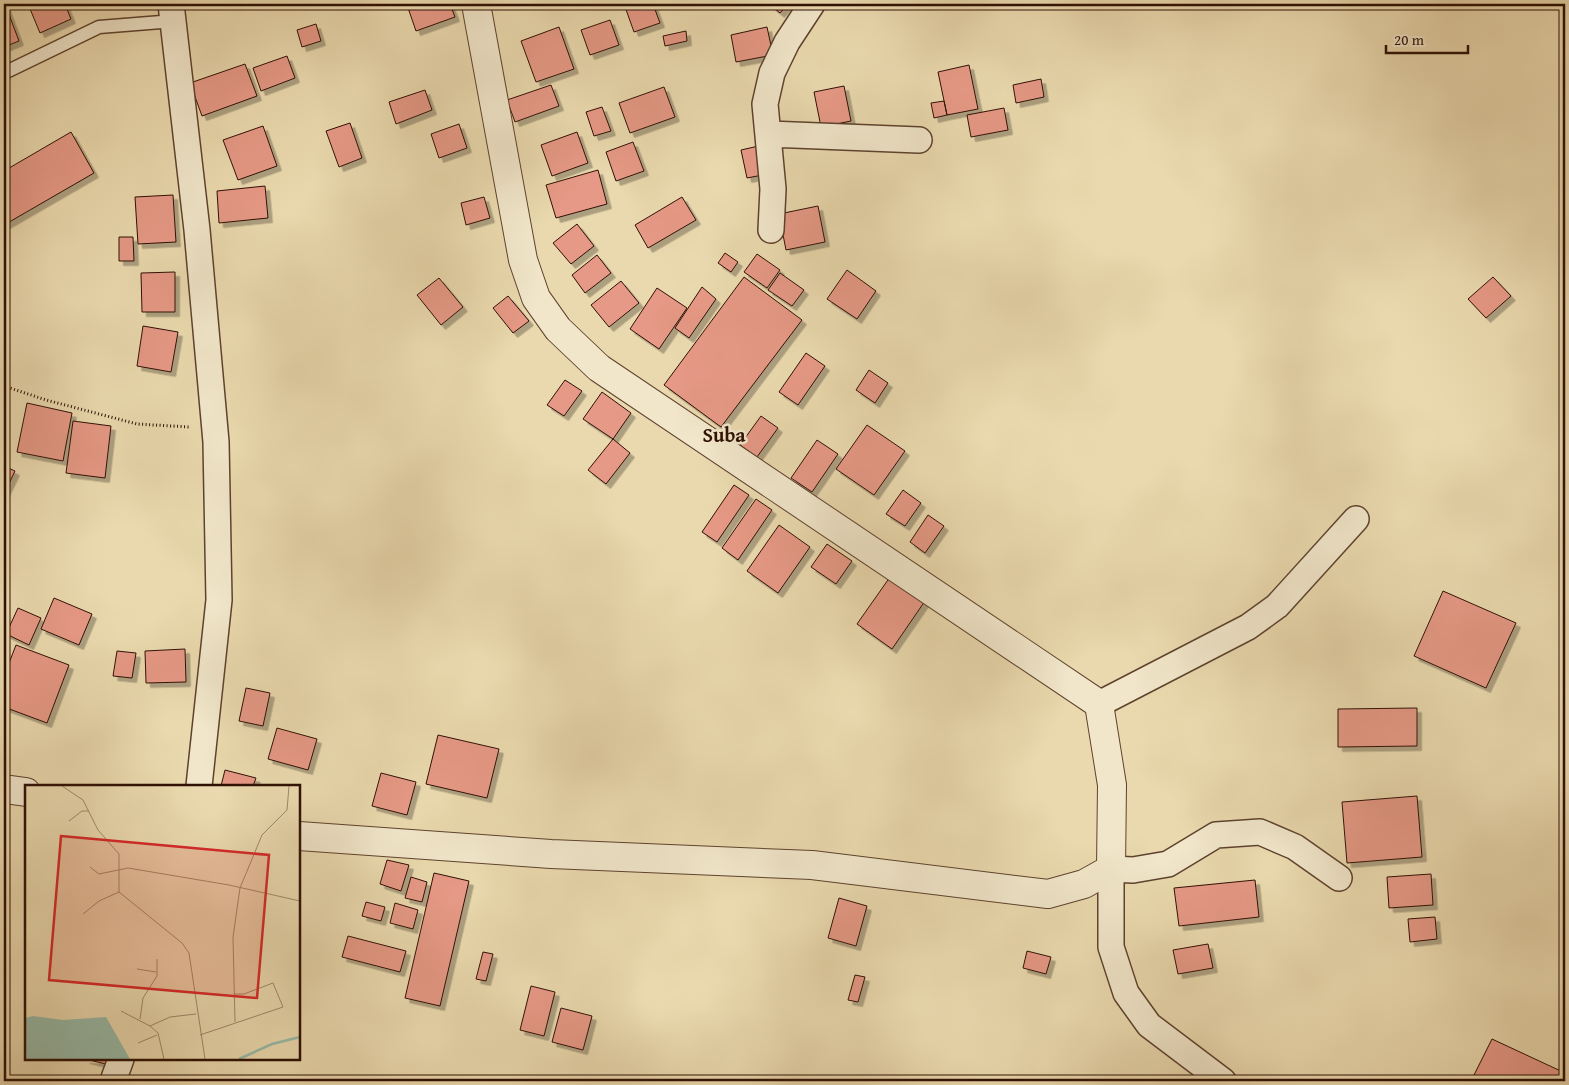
<svg xmlns="http://www.w3.org/2000/svg" width="1569" height="1085" viewBox="0 0 1569 1085" font-family="'Gentium Book Plus',serif">
<defs>
<filter id="shadow"><feDropShadow dx="4.5" dy="4.5" stdDeviation="0" flood-color="#0004"/></filter>
</defs>
<rect width="100%" height="100%" fill="#ead9ae"/>
<filter id="stains"><feTurbulence type="fractalNoise" baseFrequency=".004" numOctaves="4"/><feColorMatrix values="0 0 0 0 .2 0 0 0 0 .09 0 0 0 0 .02 0 0 0 .5 -.17"/></filter>
<radialGradient id="worn" r=".72"><stop offset=".6" stop-color="#630" stop-opacity="0"/><stop offset="1" stop-color="#630" stop-opacity=".3"/></radialGradient>
<path fill="#e69986" stroke="#2f1004" filter="url(#shadow)" d="M4 4H5L19 41 4 47Z
M28 4H65L71 19 40 33Z
M410 4H450L455 17 416 31 407 5Z
M624 4H653L660 23 634 32Z
M769 4H788L780 13Z
M610 20 619 45 590 55 581 30Z
M316 24 321 41 302 47 297 30Z
M559 27 574 69 536 82 521 41Z
M767 27 773 55 736 62 731 35Z
M686 31 687 41 665 46 663 36Z
M287 56 295 78 261 91 253 68Z
M245 64 257 96 202 116 190 83Z
M969 65 978 109 947 115 938 72Z
M1041 79 1044 97 1016 103 1013 85Z
M551 85 559 106 515 122 507 100Z
M844 86 851 121 821 127 814 92Z
M664 87 675 117 630 133 619 103Z
M425 90 432 110 396 124 389 102Z
M944 101 947 115 934 118 931 103Z
M602 107 611 131 594 136 586 112Z
M1004 108 1008 130 971 137 967 115Z
M350 123 362 158 339 167 326 131Z
M459 124 467 148 439 158 431 134Z
M263 126 277 166 238 180 223 140Z
M71 132 94 173 4 225V171Z
M577 132 588 163 552 176 541 145Z
M633 142 644 171 616 181 606 152Z
M763 145 768 174 747 178 741 150Z
M598 170 607 204 556 218 546 185Z
M265 186 268 218 219 223 217 191Z
M173 195 176 242 138 244 135 197Z
M484 197 490 218 466 225 461 203Z
M682 197 696 220 648 248 635 225Z
M818 206 825 242 786 250 779 214Z
M577 224 594 246 571 264 553 243Z
M119 237H133L134 261H119Z
M725 253 738 262 731 272 718 263Z
M757 254 780 270 767 288 744 272Z
M597 255 611 273 585 293 572 275Z
M847 270 876 291 857 319 827 299Z
M175 272V312H142L141 273Z
M780 273 804 290 792 306 768 290Z
M744 277 802 320 721 427 664 385Z
M1493 277 1511 296 1486 318 1468 299Z
M439 278 463 307 441 325 417 295Z
M621 281 639 303 609 327 591 305Z
M702 287 716 299 689 338 675 328Z
M657 288 687 308 659 349 630 329Z
M508 296 529 321 513 333 493 308Z
M143 326 178 332 171 372 137 366Z
M806 353 825 366 798 405 779 392Z
M869 370 888 383 875 403 856 390Z
M565 380 582 391 564 416 547 405Z
M602 392 631 413 613 439 583 419Z
M27 403 72 413 63 461 17 452Z
M761 416 778 428 757 457 740 445Z
M73 421 111 426 105 478 66 473Z
M867 425 905 451 874 495 836 469Z
M613 439 630 453 606 484 588 470Z
M817 440 838 454 812 492 791 478Z
M4 466 15 471 4 494Z
M734 485 749 495 717 542 702 532Z
M903 490 921 503 905 526 886 514Z
M756 499 772 510 738 560 722 548Z
M928 515 944 526 925 553 910 542Z
M779 525 810 547 778 593 747 571Z
M827 544 852 561 836 584 811 567Z
M890 577 925 601 892 649 857 624Z
M1443 591 1516 623 1486 688 1414 656Z
M54 598 92 614 79 645 41 629Z
M18 608 41 618 29 645 6 634Z
M16 645 69 665 47 723 4 707V676Z
M185 649 186 682 146 683 145 651Z
M117 651 136 653 132 678 113 676Z
M246 688 270 693 263 726 239 721Z
M1417 708V746L1338 747V709Z
M277 728 317 739 308 770 268 759Z
M438 735 499 749 487 798 426 784Z
M225 770 256 778 253 786H221Z
M381 773 416 782 407 815 372 806Z
M1417 796 1422 857 1347 863 1342 802Z
M387 860 409 865 401 891 380 884Z
M434 873 469 881 440 1006 405 998Z
M1431 874 1433 905 1389 908 1387 877Z
M411 877 427 882 422 902 405 898Z
M1255 880 1259 917 1179 926 1174 888Z
M839 898 867 906 856 946 828 938Z
M366 902 385 907 381 921 362 916Z
M395 903 418 910 413 929 390 923Z
M1435 917 1437 939 1410 942 1408 919Z
M348 936 406 951 400 972 342 957Z
M1208 944 1213 968 1178 974 1173 950Z
M1027 951 1051 957 1046 974 1023 968Z
M483 952 493 954 486 981 476 979Z
M855 975 865 977 858 1002 848 1000Z
M531 986 555 992 544 1036 520 1030Z
M561 1008 592 1016 583 1050 552 1042Z
M1492 1039 1565 1073V1081H1471Z
M85 1059H108L106 1064Z"/>
<g fill="none" stroke-linecap="round" stroke-linejoin="round">
<g stroke="#5e422e" stroke-width="15">
<path id="service" d="M4 73 99 27 174 21"/>
</g>
<g stroke="#5e422e" stroke-width="28">
<path id="minor" d="M171 4 197 230 216 442 219 600 199 786
M769 134 919 140
M771 230 773 189 765 104 772 73 787 42 812 4
M1099 704 1248 627 1277 606 1356 519
M113 1081 121 1059
M1223 1081 1149 1025 1126 993 1111 947V869L1133 870 1168 864 1216 835 1260 832 1295 847 1339 878"/>
</g>
<g stroke="#5e422e" stroke-width="30">
<path id="tertiary" d="M4 789 26 792
M299 836 551 854 812 865 1048 894 1084 884 1111 869 1112 785 1099 704 599 368 558 329 536 298 523 260 476 4"/>
</g>
<path stroke="#2f1004" stroke-width="3" stroke-dasharray="1 2.5" stroke-linecap="butt" d="M4 386 46 400 137 424 189 427"/>
<use href="#service" stroke="#f1e6ca" stroke-width="12"/>
<use href="#minor" stroke="#f1e6ca" stroke-width="25"/>
<use href="#tertiary" stroke="#f1e6ca" stroke-width="28"/>
</g>
<g text-anchor="middle" dominant-baseline="central" stroke-width="5" stroke-linejoin="round" paint-order="stroke">
<g font-size="20" font-weight="bold" fill="#2f1004" stroke="#f1e6ca">
<text x="724" y="434">Suba</text>
</g>
</g>
<g transform="translate(25 785)">
<rect width="275" height="275" fill="#ead9ae"/>
<path d="M8 231 38 235 81 232 105 274H0V233Z" fill="#98baa8"/>
<path fill="none" stroke="#98baa8" stroke-width="2.5" d="M214 274 247 259 275 252"/>
<path fill="none" stroke="#9f896a" stroke-width="1" d="M37 1 58 15 73 45 94 69V107L157 158 164 168 180 274M44 36 57 26H64M65 82 74 89 103 83 204 100 275 116M58 129 74 116 94 107M112 184 131 187M96 226 125 241M115 234 118 213 132 191V174M210 237 208 152 215 103 237 50 262 25 264 1M175 250 258 222 248 198 219 209H209M113 258 132 250M139 274 133 248 125 241 145 232 171 229"/>
<path fill="#d62828" fill-opacity="0.15" stroke="#d62828" stroke-width="2.5" d="M36 51 244 70 232 213 24 195Z"/>
<rect width="275" height="275" fill="none" stroke="#2f1004" stroke-width="2.5"/>
</g>
<rect width="1569" height="1085" fill="none" stroke="#ead9ae" stroke-width="20"/>
<rect x="5" y="5" width="1559" height="1075" fill="none" stroke="#2f1004" stroke-width="2.5"/>
<rect x="10" y="10" width="1549" height="1065" fill="none" stroke="#2f1004"/>
<path d="M1386 45v8h82v-8" fill="none" stroke="#2f1004" stroke-width="2.5"/>
<text x="1394" y="45" font-size="15" fill="#2f1004" stroke="#f1e6ca" stroke-width="4" paint-order="stroke">20 m</text>
<rect width="100%" height="100%" filter="url(#stains)"/>
<rect width="100%" height="100%" fill="url(#worn)"/>
</svg>
